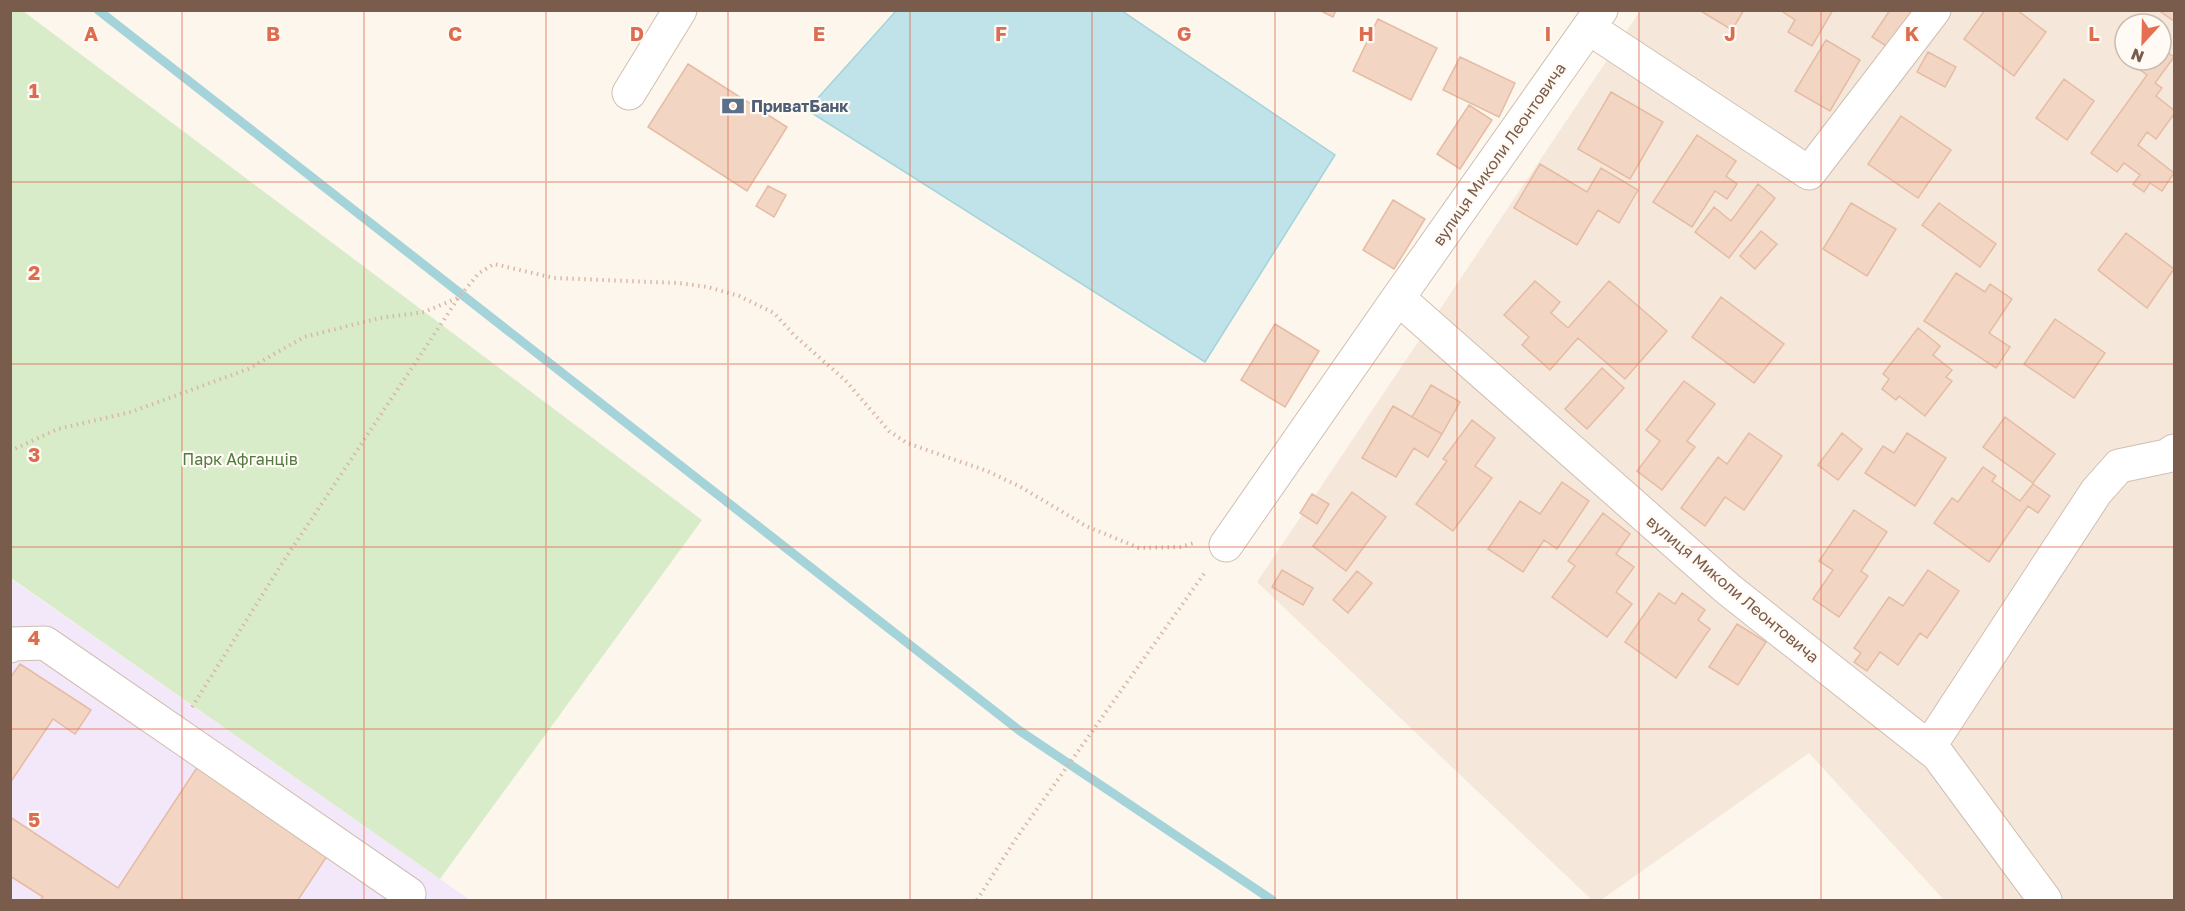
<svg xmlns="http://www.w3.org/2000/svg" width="2185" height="911" viewBox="0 0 2185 911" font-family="'Golos Text',sans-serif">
<rect width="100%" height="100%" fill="#fdf6ec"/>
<path fill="#f5e8da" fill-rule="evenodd" d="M1640 11H2174V900H1944L1809 753 1601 900H1592L1257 582ZM2125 24H2161V60H2125Z"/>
<path fill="#f3e8fa" d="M10 578 470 900H11Z"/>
<path fill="#d8ecc9" d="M11 10 23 11 702 520 440 879 11 578Z"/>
<path fill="#bfe3e8" stroke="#a5d3da" stroke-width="1.5" d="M896 11H1122L1335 155 1205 362 807 110Z"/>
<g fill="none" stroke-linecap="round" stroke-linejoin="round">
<path stroke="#a5d3da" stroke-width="9" d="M98 10 1020 731 1272 900"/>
</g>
<path fill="#f3d5c3" stroke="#e6bba3" stroke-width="1.5" d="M1319 10H1336L1333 17Z
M1699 10H1744L1732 30Z
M1780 10H1833L1812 46 1788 32 1795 20Z
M1890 10H1921L1894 51 1872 37Z
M1985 10H2017L2046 32 2014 76 1964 39Z
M2158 10H2174V21Z
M1378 19 1437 48 1411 100 1353 71Z
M1826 40 1860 60 1830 111 1795 91Z
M2125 44V59L2118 54Z
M2161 48 2174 57 2155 83 2162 88 2156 96 2174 110V114L2156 139 2147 132 2138 145 2174 173 2162 191 2150 183 2144 192 2133 184 2140 175 2124 163 2117 172 2091 153 2147 75 2126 60H2161Z
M1928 52 1956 67 1945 87 1917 72Z
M1460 57 1515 83 1499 117 1443 90Z
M688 64 787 127 747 191 648 127Z
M2064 79 2094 101 2067 140 2036 118Z
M1611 92 1663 122 1630 179 1578 149Z
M1469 105 1492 120 1460 169 1437 154Z
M1901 116 1951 150 1918 198 1868 164Z
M1697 135 1736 161 1726 176 1737 184 1727 199 1715 191 1692 227 1653 202Z
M1540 164 1587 192 1601 168 1638 190 1619 223 1598 210 1577 245 1514 208Z
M1758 184 1775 198 1729 258 1695 232 1714 207 1731 221Z
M768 186 786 195 774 217 756 206Z
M1393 200 1425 219 1394 269 1363 250Z
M1851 203 1896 229 1867 276 1823 249Z
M1939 203 1996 244 1980 267 1922 225Z
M1761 231 1777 244 1755 269 1740 256Z
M2126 233 2174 269 2147 308 2098 270Z
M1956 273 1985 292 1990 284 2012 299 1989 333 2010 347 1996 368 1924 321Z
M1535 281 1560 302 1551 313 1568 328 1609 281 1667 331 1625 379 1578 338 1550 370 1522 345 1529 337 1504 315Z
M1721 297 1784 344 1754 383 1692 337Z
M2055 319 2105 353 2074 398 2024 364Z
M1275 324 1319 351 1285 407 1241 380Z
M1918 328 1940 346 1933 355 1952 370 1946 377 1952 381 1925 416 1899 396 1896 400 1882 389 1889 379 1883 374Z
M1602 368 1624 388 1587 429 1565 409Z
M1684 381 1715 404 1687 441 1695 447 1662 490 1637 471 1660 441 1646 430Z
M1431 385 1460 402 1442 434 1412 417Z
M1393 406 1442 434 1428 457 1414 448 1396 477 1362 458Z
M2005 417 2055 454 2033 483 1983 447Z
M1472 420 1495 438 1475 466 1492 478 1453 531 1416 504 1447 461 1443 459Z
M1749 433 1782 456 1744 510 1725 497 1705 526 1681 508 1718 457 1727 464Z
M1842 433 1862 449 1838 480 1818 465Z
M1907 433 1946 458 1915 506 1865 473 1883 446 1894 453Z
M1983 467 1996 476 1992 481 2020 501 2033 484 2050 496 2038 513 2028 506 1989 562 1934 523 1952 498 1958 502Z
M1562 482 1589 501 1557 549 1544 540 1523 572 1488 549 1520 501 1540 514Z
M1352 492 1386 517 1346 571 1313 546Z
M1312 494 1329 504 1317 524 1300 513Z
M1854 510 1887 532 1861 571 1868 576 1839 617 1813 599 1833 570 1819 561Z
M1603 513 1630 534 1616 554 1634 567 1616 592 1632 604 1607 637 1552 597 1575 566 1568 561Z
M1282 570 1313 588 1303 605 1272 587Z
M1928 570 1959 591 1927 638 1920 633 1898 665 1880 652 1867 671 1854 662 1861 653 1854 648 1889 597 1903 606Z
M1357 571 1372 583 1348 613 1333 600Z
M1659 593 1675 604 1682 593 1705 610 1698 620 1710 629 1676 678 1625 642Z
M1737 624 1766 642 1738 685 1709 667Z
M20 664 91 710 75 734 53 719 10 783V678Z
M198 766 329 853 298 900H40L43 897 10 876V817L118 888Z"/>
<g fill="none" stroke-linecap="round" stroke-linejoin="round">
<g stroke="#d1beb0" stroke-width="35">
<path id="minor" d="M1601 10 1398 298 1728 589 1938 755 2045 900
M1589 28 1809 173 1934 10
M629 93 680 10
M1226 545 1398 298
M10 646 12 644 45 643 409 894 404 900
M1929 747 2096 492 2119 466 2167 456 2174 451"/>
</g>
<path stroke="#d9b8a5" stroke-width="4" stroke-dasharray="1.5 4.5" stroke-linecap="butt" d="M10 451 58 429 131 412 248 369 304 337 380 318 424 312 458 298
M192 707 283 562 459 297 479 273 494 264 554 278 678 283 708 287 739 296 774 313 796 337 845 380 889 431 907 443 987 471 1019 486 1086 526 1139 548 1180 547 1194 543
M977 900 1015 840 1206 571"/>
<use href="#minor" stroke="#fff" stroke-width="33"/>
</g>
<path fill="none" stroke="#dc6d51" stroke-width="1.5" stroke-opacity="0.55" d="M182 10V900M364 10V900M546 10V900M728 10V900M910 10V900M1092 10V900M1275 10V900M1457 10V900M1639 10V900M1821 10V900M2003 10V900M10 182H2174M10 364H2174M10 547H2174M10 729H2174"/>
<defs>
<g id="bank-bare" transform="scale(1.8)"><path d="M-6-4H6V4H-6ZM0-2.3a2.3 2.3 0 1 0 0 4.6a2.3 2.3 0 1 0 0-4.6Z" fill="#5c6f8a" stroke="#fffaf3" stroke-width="2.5" paint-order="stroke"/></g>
</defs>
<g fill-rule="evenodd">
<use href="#bank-bare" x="733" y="106"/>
</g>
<g text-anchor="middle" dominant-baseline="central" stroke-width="4.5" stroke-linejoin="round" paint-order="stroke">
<g font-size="16" font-weight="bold" fill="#4e5e75" stroke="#fffaf3" text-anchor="start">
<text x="751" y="106">ПриватБанк</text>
</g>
<g font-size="16" fill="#7a5c4d" stroke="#fffaf3">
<text transform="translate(1499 154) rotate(-55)">вулиця Миколи Леонтовича</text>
<text transform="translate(1733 589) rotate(40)">вулиця Миколи Леонтовича</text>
</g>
<g font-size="16" fill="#537a41" stroke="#fffaf3">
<text x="240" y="459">Парк Афганців</text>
</g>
</g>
<g font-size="20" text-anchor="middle" font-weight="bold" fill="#dc6d51" stroke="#fffaf3" stroke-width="4.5" stroke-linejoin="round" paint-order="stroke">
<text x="91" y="41">A</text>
<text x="273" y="41">B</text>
<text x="455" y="41">C</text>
<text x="637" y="41">D</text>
<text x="819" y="41">E</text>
<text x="1001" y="41">F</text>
<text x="1184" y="41">G</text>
<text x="1366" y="41">H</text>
<text x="1548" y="41">I</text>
<text x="1730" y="41">J</text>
<text x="1912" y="41">K</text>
<text x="2094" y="41">L</text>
<text x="34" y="98">1</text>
<text x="34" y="280">2</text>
<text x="34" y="462">3</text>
<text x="34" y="645">4</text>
<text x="34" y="827">5</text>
</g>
<rect width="2185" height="911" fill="none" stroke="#7a5c4d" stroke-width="24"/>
<g transform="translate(2143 42) rotate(202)"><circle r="28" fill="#fffaf3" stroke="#cabbb1" stroke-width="1.5"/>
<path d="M0-4.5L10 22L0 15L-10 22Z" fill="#e76f51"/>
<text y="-9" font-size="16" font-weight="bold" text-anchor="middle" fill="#7a5c4d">N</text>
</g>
</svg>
